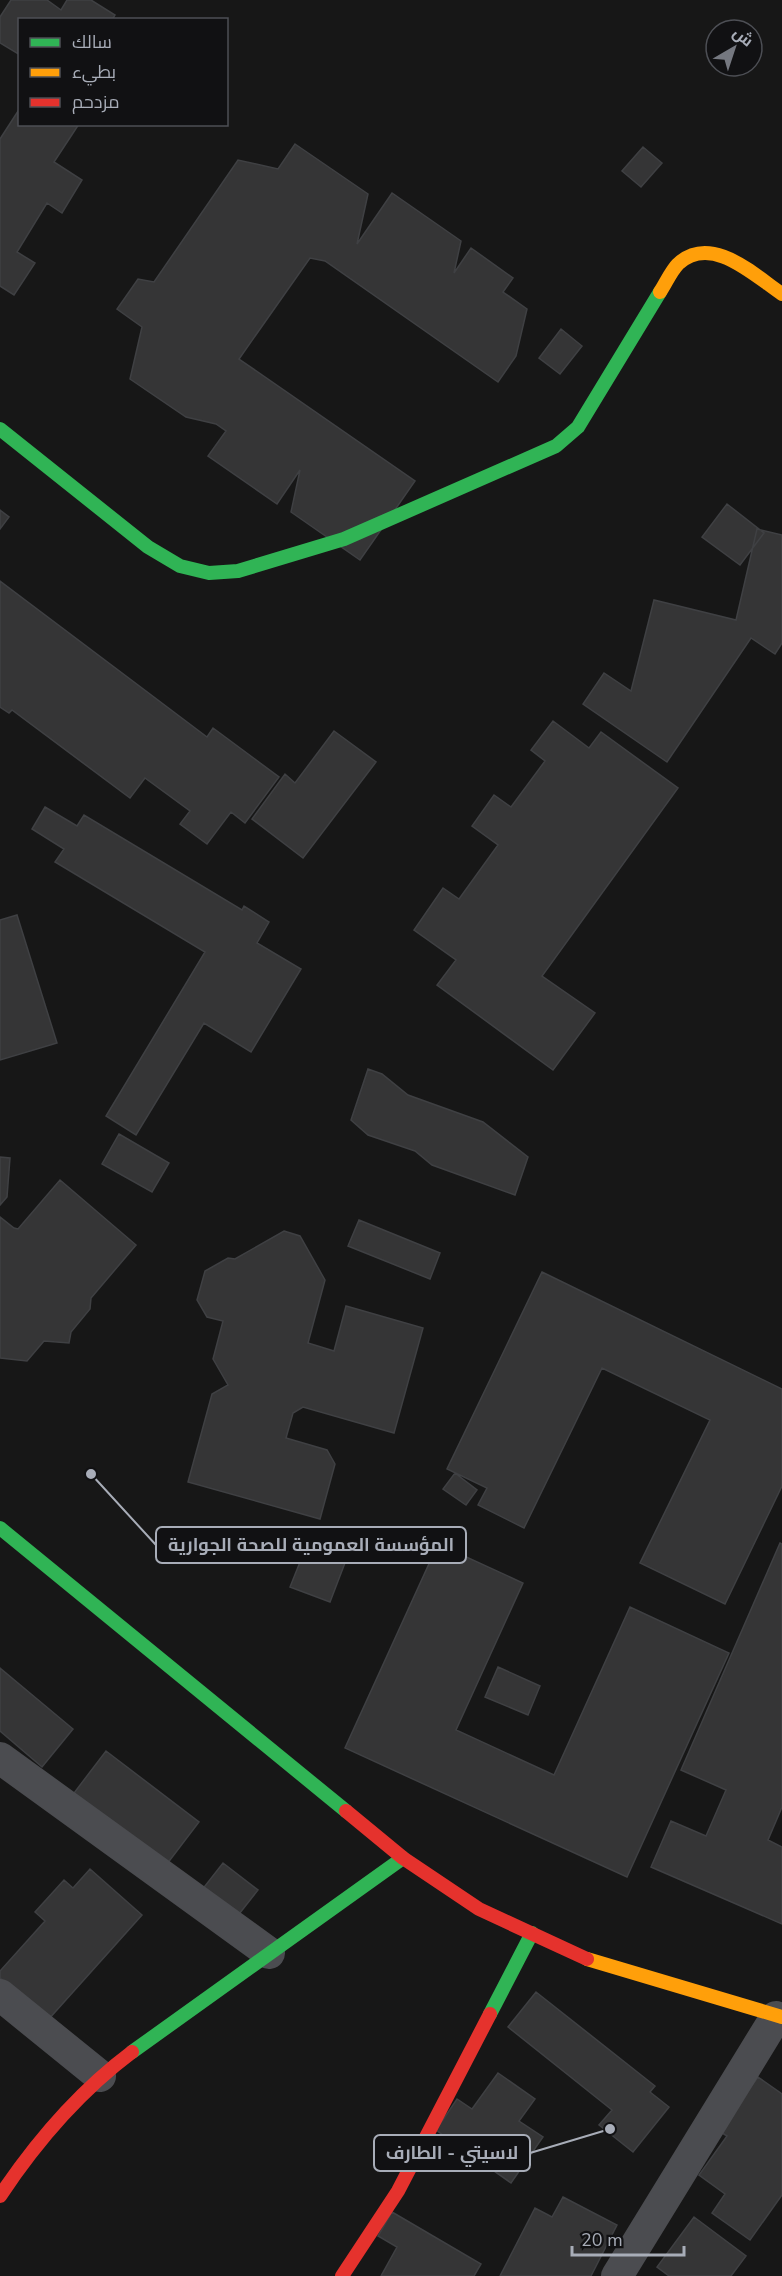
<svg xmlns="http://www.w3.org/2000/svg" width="782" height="2276" viewBox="0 0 782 2276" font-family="'Nunito Sans',Cairo,sans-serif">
<rect width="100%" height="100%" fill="#171717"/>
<path fill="#353536" stroke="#3f4043" stroke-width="1.5" d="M11 0H47L61 10 67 0H91L115 15 112 20H20V55L0 43V17Z
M20 108V124H79L54 162 82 180 62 213 47 203 17 252 35 263 14 295 0 286V139Z
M295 144 368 194 357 244 392 193 461 241 454 273 471 248 513 278 503 292 527 309 516 356 498 382 325 261 310 258 239 359 415 481 360 560 291 512 300 470 277 504 208 456 226 431 216 424 186 417 130 379 142 327 117 309 138 279 154 282 238 160 278 169Z
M643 147 662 163 641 187 622 171Z
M561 329 582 346 560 374 539 358Z
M727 504 764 533 740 565 702 537Z
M0 510 9 517 0 529Z
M757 529 782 535V643L775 654 751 638 667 762 583 704 604 673 631 691 654 600 736 620Z
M0 581 207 737 213 728 279 777 245 823 231 812 207 844 180 824 190 811 145 778 130 798 12 710 9 713 0 707Z
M553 721 589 748 601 732 678 788 542 976 595 1013 553 1070 437 985 456 960 414 930 443 888 459 899 498 845 472 826 494 795 511 807 545 761 531 750Z
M334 731 376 762 303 858 252 819 285 774 295 783Z
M45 807 77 826 84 815 242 910 244 906 269 922 257 943 301 969 251 1052 204 1023 136 1135 106 1116 205 952 55 862 64 849 32 829Z
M17 915 57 1043 0 1060V920Z
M368 1069 382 1074 408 1095 483 1122 528 1157 515 1195 432 1165 415 1151 368 1135 351 1120Z
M119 1134 169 1163 152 1192 102 1164Z
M0 1157 10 1158 7 1197 0 1205Z
M60 1180 136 1245 91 1298 90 1309 71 1332 69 1343 44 1341 27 1361 0 1358V1217L14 1228 18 1229Z
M359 1220 440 1253 430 1279 348 1246Z
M284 1231 300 1236 325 1280 308 1343 334 1351 346 1306 423 1328 394 1433 303 1407 293 1413 286 1438 327 1450 335 1464 320 1519 188 1482 212 1394 228 1385 213 1359 223 1321 207 1317 197 1300 205 1271 228 1258 235 1259Z
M542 1272 782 1389V1486L725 1604 640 1563 710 1420 602 1368 524 1528 478 1505 487 1488 447 1469Z
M455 1473 477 1490 466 1505 443 1489Z
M314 1527 353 1542 330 1602 290 1587Z
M780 1543 782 1544V1807L768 1840 782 1847V1924L651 1867 671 1821 706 1836 726 1790 681 1770Z
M438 1544 523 1583 456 1730 554 1775 630 1607 729 1653 627 1877 345 1748Z
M498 1667 540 1686 528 1715 485 1697Z
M0 1668 73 1729 42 1767 0 1731Z
M106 1751 199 1822 167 1864 74 1793Z
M223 1863 258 1890 236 1918 201 1891Z
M90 1869 142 1915 48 2020 0 1978V1971L45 1921 35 1912 64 1880 73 1888Z
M536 1992 655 2086 650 2092 669 2107 633 2152 599 2125 612 2110 508 2027Z
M498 2073 535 2099 519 2121 543 2137 511 2183 436 2130 457 2099 472 2109Z
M758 2077 782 2094V2195L750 2240 712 2213 725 2194 699 2175 727 2136 719 2131Z
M563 2197 617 2225 591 2276H500L535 2208 552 2217Z
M392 2212 481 2264 474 2276H381L397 2247 378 2236Z
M694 2217 746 2256 731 2276H669L657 2267Z"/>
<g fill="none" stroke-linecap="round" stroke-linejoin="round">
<path stroke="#4b4c50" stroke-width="32" d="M0 1758 269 1953
M0 1995 100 2076
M617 2276 776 2017"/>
<path stroke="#30b455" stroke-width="14" d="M0 429 148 547 180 566 209 573 238 571 344 539 556 446 578 427 660 292
M0 1528 346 1811
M490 2014 532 1933
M132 2052 403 1858"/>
<path stroke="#ff9f0a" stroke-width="14" d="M660 292C666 283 671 271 678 264 711 233 754 275 782 294
M587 1959 782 2017"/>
<path stroke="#e5322d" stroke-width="14" d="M346 1811 403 1858 479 1909 587 1959
M0 2196C36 2142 80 2091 132 2052
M342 2276 398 2191 490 2014"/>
</g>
<path fill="none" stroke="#a8adb8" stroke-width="2" d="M91 1474L156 1545M610 2129L530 2153"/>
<g fill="#a8adb8" stroke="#111113" stroke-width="2">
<circle cx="91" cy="1474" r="6"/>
<circle cx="610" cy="2129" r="6"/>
</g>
<g fill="#111113" stroke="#a8adb8" stroke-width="2">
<rect x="156" y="1527" width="310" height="36" rx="6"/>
<rect x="374" y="2135" width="156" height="36" rx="6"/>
</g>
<g font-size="18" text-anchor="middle" font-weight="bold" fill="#a8adb8">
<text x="311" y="1551">المؤسسة العمومية للصحة الجوارية</text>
<text x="452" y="2159">لاسيتي - الطارف</text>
</g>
<rect x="18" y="18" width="210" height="108" fill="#111113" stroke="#4d4f55" stroke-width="1.5"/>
<rect x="30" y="38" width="30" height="9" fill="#30b455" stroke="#4d4f55" stroke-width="1.5"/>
<text x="72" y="48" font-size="18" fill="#a8adb8">سالك</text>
<rect x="30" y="68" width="30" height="9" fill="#ff9f0a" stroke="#4d4f55" stroke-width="1.5"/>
<text x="72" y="78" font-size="18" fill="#a8adb8">بطيء</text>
<rect x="30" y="98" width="30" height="9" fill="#e5322d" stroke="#4d4f55" stroke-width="1.5"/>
<text x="72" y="108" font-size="18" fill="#a8adb8">مزدحم</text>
<g transform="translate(734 48) rotate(39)"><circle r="28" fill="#111113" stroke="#4d4f55" stroke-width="1.5"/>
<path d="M0-4.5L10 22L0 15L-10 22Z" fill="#757880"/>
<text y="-9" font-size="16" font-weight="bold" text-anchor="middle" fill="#a8adb8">ش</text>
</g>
<path d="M572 2246v9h112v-9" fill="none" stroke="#a8adb8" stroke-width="3"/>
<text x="581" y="2246" font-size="18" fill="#a8adb8" stroke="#111113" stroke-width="4.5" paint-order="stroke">20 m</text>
</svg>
